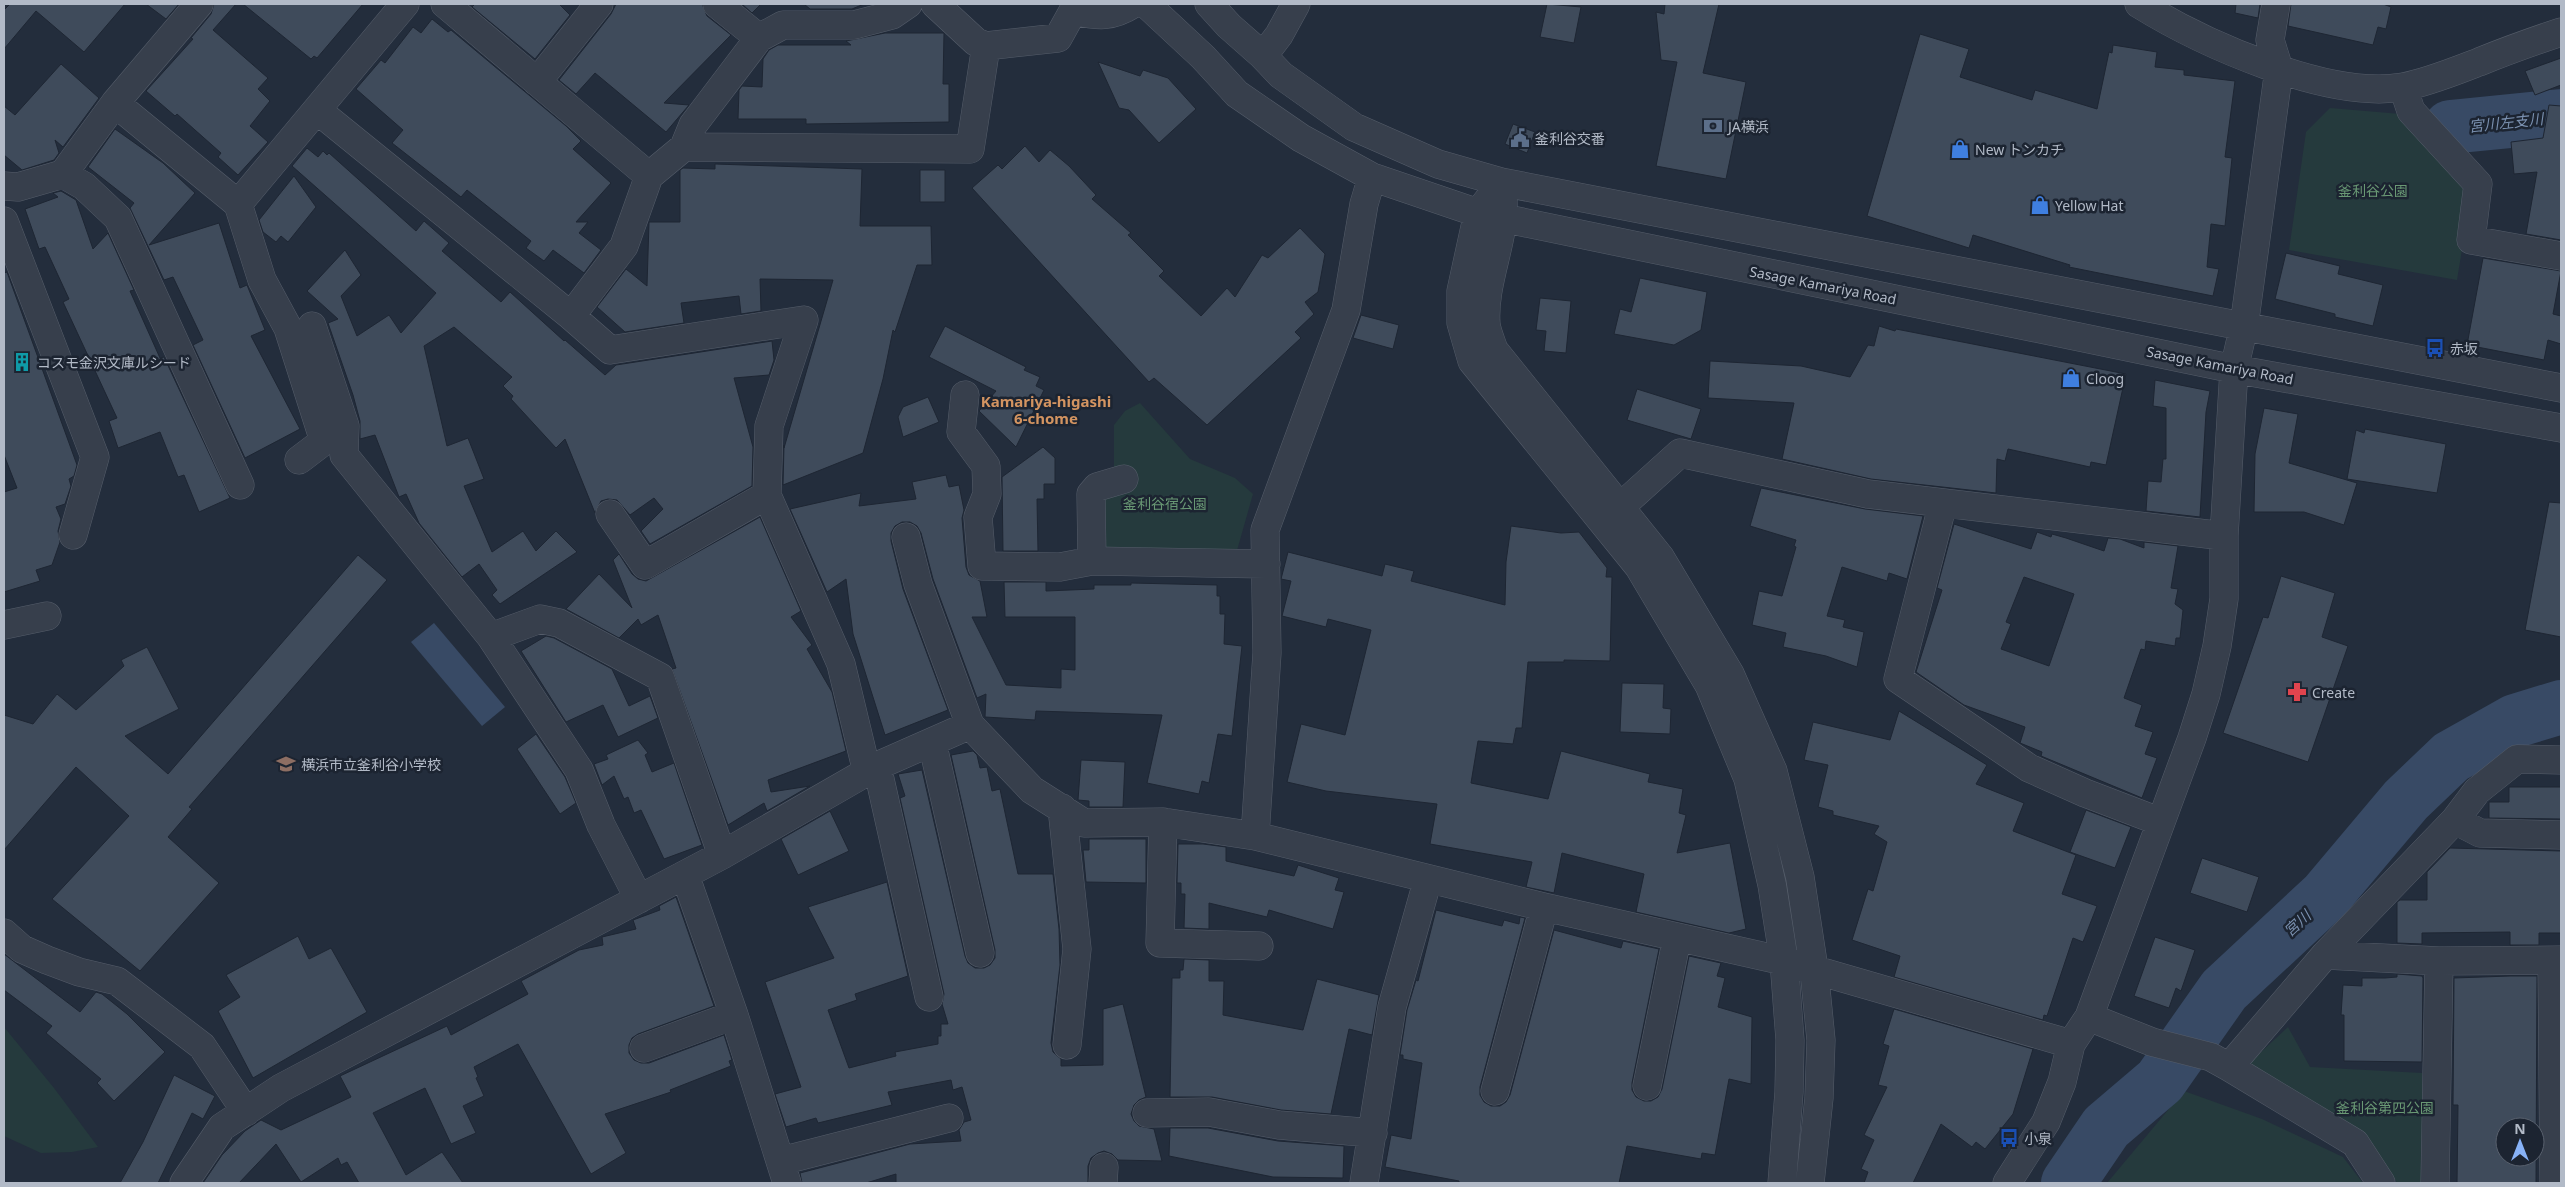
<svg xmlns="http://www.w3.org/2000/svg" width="2565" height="1187" viewBox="0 0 2565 1187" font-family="'Noto Sans','Noto Sans JP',sans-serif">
<rect width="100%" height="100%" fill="#232d3c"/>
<path fill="#253a3d" d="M2330 108 2401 114 2471 195 2457 280 2289 250 2306 132Z
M1140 403 1190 459 1235 478 1253 494 1236 554 1104 552 1102 501 1114 471V425L1125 411Z
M4 1027 54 1088 98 1147 72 1152 41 1153 4 1136Z
M2288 1027 2310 1067 2422 1073 2423 1183H2397L2368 1137 2246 1066Z
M2184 1091 2262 1119 2343 1157 2363 1183H2107Z"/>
<path fill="#384a65" d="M434 623 505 707 482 726 411 642Z"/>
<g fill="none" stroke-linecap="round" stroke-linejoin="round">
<path stroke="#384a65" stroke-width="54" d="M2450 127 2561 116
M2068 1183 2106 1127 2160 1081 2224 990 2326 895 2406 800 2451 757 2515 721 2561 707"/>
</g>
<path fill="#3f4b5b" stroke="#1e2633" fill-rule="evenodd" d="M10 4H125L84 52 36 11 4 49V10Z
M146 4H179L166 19Z
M214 4H236L213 30 268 78 258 89 270 101 250 126 268 142 238 175 218 157 221 153 177 114 175 116 146 91 193 39 191 38 211 14Z
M243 4H363L317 58 314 56 311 59Z
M475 4H559L570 15 535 59 472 7Z
M616 4H702L707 16 731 35 664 103 689 105 666 132 595 73 576 94 559 80 611 14Z
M742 4H761L752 13Z
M804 4H864L852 9H810Z
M1547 4 1581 7 1574 43 1540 37Z
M1665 4H1719L1703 73 1746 82 1726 179 1656 166 1677 62 1661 60 1656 12 1664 14Z
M2236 4H2260L2258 18 2235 13Z
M2291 4H2383L2391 7 2386 29 2378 27 2373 45 2288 26Z
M432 19 448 32 451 30 566 126 581 141 573 149 611 183 576 222H588L579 233 601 250 584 273 553 250 544 261 526 248 531 241 467 190 461 197 392 143 403 130 356 89 381 60 385 63 413 27 421 33Z
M885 33H944L943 84H949V122L806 124V119H738L739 90 742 86 762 87 763 59 769 50 778 45H851L846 41Z
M1920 34 1969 49 1960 77 2032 100 2035 90 2097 109 2109 52 2112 53 2113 45 2157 52 2155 67 2184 70V75L2235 81 2225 157 2232 158 2225 226 2211 224 2207 267 2219 269 2213 296 2069 267 2070 265 1973 235 1969 248 1867 216Z
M2561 58V85L2535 95 2525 71Z
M1098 62 1140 76 1143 70 1168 78 1196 109 1159 143 1129 110 1119 108Z
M61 64 99 98 63 147 55 140 59 153 54 160 22 170 4 155V106L15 115Z
M2549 105 2561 106V240L2526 234 2537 172 2514 174 2511 142 2543 138Z
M1513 124 1535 132 1527 153 1505 144Z
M115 129 163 163 195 193 149 245 219 223 240 288 247 285 265 330 251 336 300 429 245 458 193 345 203 340 173 277 164 280 130 208 134 203 88 167Z
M1025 146 1039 162 1050 150 1069 166 1096 195 1092 199 1131 233 1128 235 1164 271 1159 276 1201 316 1227 288 1235 297 1262 255 1268 258 1300 228 1325 254 1318 292 1305 302 1314 314 1295 332 1301 338 1207 425 1154 378 1149 382 972 188 998 165 1002 169Z
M307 148 318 157 323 151 327 155 329 153 416 231 424 221 449 243 442 251 501 302 510 292 564 341 565 340 605 375 616 365 772 341 774 360 769 375 734 378 753 447 752 486 650 544 641 531 663 509 654 498 630 515 617 500 608 499 601 501 595 513 565 439 556 448 511 399 513 396 503 386 512 377 454 327 424 346 447 446 468 438 484 479 464 486 492 552 523 531 536 551 556 531 577 552 500 604 492 595 497 590 479 564 462 577 419 523 406 494 399 497 375 435 360 439V421L353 395 328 323 338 319 307 291 345 250 361 275 341 296 357 336 389 315 401 333 436 293 292 166Z
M715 164 862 169 860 226H931L932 265H917L895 332 893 330 883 379 863 453 783 485 784 445V448L833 280 760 279 761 311 741 314 739 296 681 303 684 323 625 332 597 307 626 269 647 286 649 222H680V170L683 168 715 169Z
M920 170H945V202H920Z
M294 176 316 207 288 242 281 236 276 242 263 232 259 220Z
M61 191 76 200 93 249 108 233 134 290 130 291 160 358 164 357 230 498 199 512 184 475 178 477 160 432 118 448 109 421 117 418 63 302 69 299 45 247 39 249 25 209 58 197 53 193Z
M2286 253 2340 266 2338 274 2383 285 2373 326 2335 317V314L2275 299Z
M2483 258 2561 271 2553 314 2561 316V344L2548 340 2544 360 2467 345Z
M7 272 77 465 74 476 69 479 71 486 65 504 56 507 61 519 58 531 60 542 52 565 36 570 40 581 4 592V492L17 488 4 455V273Z
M1640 278 1707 292 1701 330 1674 345 1614 334 1620 309 1631 312Z
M1540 298 1571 301 1566 353 1544 351 1546 331 1536 330Z
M1361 315 1399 325 1393 349 1353 338Z
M945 326 1026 367 1024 370 1040 377 1036 386 1044 390 1016 447 979 411 996 391 929 357Z
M1879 326 1895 331 1896 329 2126 374 2106 465 2091 462 2090 467 2008 449 2005 461 1997 459 1996 493 1871 479 1782 459 1794 403 1708 398 1710 361 1801 366 1850 377 1868 345 1874 346Z
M2155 380 2210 391 2206 412 2200 517 2146 511 2148 481 2161 482 2163 459H2166V408L2153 406Z
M1637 389 1701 409 1691 439 1627 420Z
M928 397 939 422 903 437 898 417 903 407Z
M2264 408 2298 414 2289 463 2357 483 2344 525 2304 512H2254L2255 454Z
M2365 429 2446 444 2437 493 2347 479 2356 430 2364 433Z
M1043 447 1055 458V484H1044V499H1037L1038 551H1003L1002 477Z
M946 475 949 487 959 485 964 510 962 518 966 567 969 575 980 581 987 617H972L1006 685 1061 688V669L1075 670V617H1005L1004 582H1046V591L1094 589V585H1131V583L1217 585V596H1220V614H1225L1224 644 1242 646 1232 736 1218 734 1209 783 1202 781 1199 794 1147 783 1162 715 1036 711 1035 720 985 717 986 694 977 698 933 579 921 533 917 526 910 522H902L895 526 891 533V541L903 589 948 710 885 735 853 634 846 579 827 592 790 509 861 493 859 506 916 499 912 482Z
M1761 488 1865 509 1923 516 1907 579 1889 573 1887 581 1842 567 1827 616 1845 620 1843 627 1864 632 1857 667 1826 656 1783 647 1786 633 1752 625 1759 591 1782 596 1796 547 1794 546 1796 540 1750 526Z
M2549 502 2561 503V637L2525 630Z
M760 517 801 611 791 617 812 645 807 649 832 692 846 751 768 780 771 792 810 786 767 811 764 803 728 825 672 669 676 668 658 615 641 625 638 619 619 638 566 609 599 574 632 608 613 560 619 554 632 574 638 579 646 581Z
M1954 524 2031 549 2037 532 2051 537 2052 534 2066 538 2104 551 2108 538 2120 539 2144 548V542L2178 546 2171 588 2178 589 2175 604 2183 610 2180 638H2176L2175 646 2146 641 2145 650 2141 649 2124 698 2142 705 2135 726 2153 732 2145 754 2157 758 2142 798 2041 756 2042 752 2020 743 2025 727 1964 705 1916 672 1942 590 1937 588ZM2024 577 2074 594 2049 666 2001 649 2011 624 2006 622Z
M1511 526 1561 533 1579 532 1607 568 1606 577H1612L1610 661 1564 660V662H1528L1522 728H1516L1513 744 1478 741 1471 783 1548 799 1561 751 1650 774 1648 782 1683 789 1679 813 1686 815 1677 853 1730 843 1746 929 1729 933 1636 912 1644 874 1562 853 1554 893 1526 887 1532 862 1430 844 1437 804 1326 791 1287 782 1301 724 1345 735 1371 630 1328 619 1326 627 1282 616 1291 581 1281 579 1288 552 1382 576 1385 564 1414 571 1411 581 1505 605 1506 562Z
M358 555 387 580 189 807 192 809 168 837 219 883 140 971 52 899 129 816 76 767 4 850V715L33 724 57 694 76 710 124 666 121 660 147 647 179 709 125 736 168 774Z
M2281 576 2335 593 2322 637 2348 646 2308 762 2223 733 2263 617 2268 618Z
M546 636 554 638 612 669 629 706 650 696 658 718 618 737 603 705 566 722 521 651Z
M1622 683 1664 684 1663 708 1671 709 1670 734 1620 732Z
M1899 711 1987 765 1976 784 2024 803 2013 831 2076 855 2062 894 2097 906 2083 942 2073 938 2047 1016 2044 1015 2043 1020 1894 977 1900 956 1852 940 1868 889 1873 891 1887 842 1874 834 1879 826 1833 815V811L1818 807 1828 765 1804 760 1813 722 1890 740Z
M536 734 565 777 576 803 560 814 517 749Z
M638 740 648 753 645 755 652 772 674 763 702 845 664 859 641 810 634 813 628 797 624 799 614 776 602 785 594 764 608 759 606 755Z
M973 751 977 755 980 768 987 767 992 791 1000 789 1018 874H1053L1059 929 1060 965 1051 1043 1053 1052 1061 1059V1066L1103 1065V1009L1123 1004 1146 1097 1139 1100 1134 1105 1131 1114 1134 1121 1139 1126 1154 1129 1162 1161 1118 1160 1112 1154 1104 1151 1098 1153 1091 1158 1088 1166V1183H896V1174L866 1183H802L800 1173 842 1162 910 1144 961 1141 959 1130 964 1122 971 1120 962 1087 953 1090 951 1080 888 1092 892 1105 818 1123 816 1118 786 1127 775 1094 801 1087 765 982 834 958 808 907 887 882 908 976 855 994 857 1000 828 1010 849 1068 896 1056 895 1052 938 1044V1036H941V1024H948L942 1004 944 994 900 798 905 796 898 774 922 770 965 956 968 963 975 968H984L990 965 995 958V950L951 755Z
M1081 760 1125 762 1123 807H1089V801L1078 800Z
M2509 787H2561V819L2489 818V802H2509Z
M2086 810 2131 827 2115 868 2070 852Z
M830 811 849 851 798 875 781 839Z
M1089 839H1146V883L1086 882 1083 850H1089Z
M1178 844H1203L1226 847V861L1294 876 1298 865 1339 878 1335 890 1344 892 1333 929 1269 910 1267 917 1209 903V929L1184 928 1185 894H1181V883H1177Z
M2450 848 2561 851V933H2539V945H2510V932L2422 933V944L2397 943V902L2400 900H2427V872Z
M2202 858 2259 877 2247 912 2190 893Z
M676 897 714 1006 638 1034 632 1038 629 1045V1053L634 1060 641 1063H649L724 1035 732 1060 729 1061 731 1066 670 1090 671 1092 605 1114 626 1153 591 1174 518 1044 474 1067 478 1077 476 1078 484 1096 463 1106 476 1133 451 1144 425 1088 373 1113 406 1175 442 1152 463 1183H359L347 1162 341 1165 338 1158 301 1182 276 1144 239 1183H203L222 1155 245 1131 261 1120 281 1130 351 1097 340 1076 447 1026 451 1035 528 994 521 981 579 950 603 945 602 937 636 929 633 920 660 910 659 906Z
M1436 910 1502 926 1504 920 1519 924 1520 917 1525 918 1480 1087V1095L1484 1102 1491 1106H1500L1506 1102 1510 1095 1554 930 1621 948 1623 941 1659 949 1632 1083V1090L1636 1097 1644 1101H1651L1658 1097 1662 1089 1689 956 1721 963 1717 976 1725 978 1718 1007 1752 1017 1751 1084 1729 1079 1715 1155 1702 1153 1701 1159 1627 1146 1619 1183H1459V1181L1385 1167 1391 1135 1411 1139 1422 1063 1403 1059V1055H1400L1407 1010 1416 980 1418 981Z
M298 936 309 959 331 948 367 1012 253 1078 218 1011 240 997 226 975Z
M2155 937 2195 950 2181 991 2176 988 2169 1008 2134 996Z
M4 954 80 1012 96 992 102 994 127 1014 165 1052 114 1101 97 1083 101 1079 46 1033 52 1026 4 990Z
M1184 959 1209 960V981H1224L1223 1015 1303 1030 1317 979 1379 995 1372 1035 1349 1029 1331 1114 1281 1110 1212 1097H1170L1172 978H1180V970H1183Z
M2397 974 2422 976 2423 978 2422 1062 2344 1061V1015H2341L2343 985 2362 986V978H2385L2397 977Z
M2510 976H2537L2536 1183H2457L2458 1105H2453L2454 978ZM2505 1127H2535V1157H2505Z
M1894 1009 2033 1049 2013 1114 1985 1149 1976 1142 1972 1147 1941 1124 1913 1183H1864L1868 1172 1861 1169 1874 1140 1864 1135 1887 1087 1878 1085 1889 1046 1883 1044Z
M174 1075 215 1096 203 1119 192 1113 158 1183H120L143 1142Z
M1170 1128H1208L1278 1141 1344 1146 1343 1178 1273 1177 1169 1156Z"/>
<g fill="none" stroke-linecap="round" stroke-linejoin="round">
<g stroke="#555d6a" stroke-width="29">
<path id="minor" d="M445 4 649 176
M717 4 759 38
M935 4 976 42 986 46 1058 38 1073 11C1098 16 1111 18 1133 4
M1146 4 1203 57 1237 94 1301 138 1372 177 1478 213 2234 369 2561 428
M1209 4 1229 26 1263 56 1281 75 1354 127 1438 164 1501 182 2561 388
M2139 4C2202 43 2328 100 2403 87 2429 82 2455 71 2479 62 2506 51 2534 41 2561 32
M1263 56 1279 35 1296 4
M537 82 599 4
M2403 87 2411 111 2478 184 2471 240 2561 256
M115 103 238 204 262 280 288 328 324 441 299 460
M317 110 571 316 610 350 804 320 769 426 767 495 841 664 867 772
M684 147 970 149 986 46
M63 174 84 186 118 218 240 485
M4 186 18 187 63 174 115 103 199 4
M1488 200 1478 213 1461 291V323L1472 361 1639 567 1709 685 1748 779 1772 885 1784 961 1790 1040 1789 1092 1782 1183
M1503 201C1505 242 1483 282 1486 324 1487 332 1491 341 1494 350L1660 557 1730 674 1773 771 1800 877 1814 969 1821 1040 1819 1098 1810 1183
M238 204 405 4
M4 221 95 457 73 535
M571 316 624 246 649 176 684 147 693 125 759 38 783 25H854L892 15 908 4
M312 326 345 426 344 455 491 637 579 770 601 825 639 899
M965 395 961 432 986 466 987 494 978 517 982 566 1060 567 1092 561
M1124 479 1097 487 1091 494 1092 561 1266 564
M1943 503 1898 679 2029 768 2085 793 2161 822
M610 514 645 565 767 495
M1608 518 1680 453 1868 494 2224 536
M906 537 918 584 970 725
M4 625 47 616
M491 637 540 619 559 623 660 677 722 855
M932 742 980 953
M877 766 929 997
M1062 808 1077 949 1067 1045
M2455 820 2480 833 2561 835
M1163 822 1160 943 1259 946
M1255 836 1267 653 1265 530 1346 310 1364 204 1372 177
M685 875 734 1015 787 1183
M4 933 22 949 47 960 79 972 117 981 202 1046 246 1112
M2325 955 2455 820 2477 791 2517 759 2561 760
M2552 961 2554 1183
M2089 1017 2152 1042 2211 1057 2229 1067 2325 955 2439 961 2561 960
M644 1048 734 1015
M2229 1067 2355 1143 2381 1183
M1647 1086 1677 938
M1495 1091 1544 907
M1147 1113 1209 1112 1279 1125 1373 1133
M781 1161 949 1118
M184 1183 222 1127 281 1088 722 855 877 766 970 725 1032 790 1084 823 1163 822 1255 836 1544 907 1784 961 2071 1044
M1103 1183 1104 1167
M1364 1183 1392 1007 1428 879
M2007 1183 2046 1122 2062 1082 2071 1044 2089 1017 2192 738 2206 694 2217 646 2224 599V536L2234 369 2244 326 2279 69 2270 40 2276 4
M2435 1183 2439 961"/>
</g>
<use href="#minor" stroke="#373f4c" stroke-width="28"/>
</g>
<defs>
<g id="bank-bare" transform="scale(1.5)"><path d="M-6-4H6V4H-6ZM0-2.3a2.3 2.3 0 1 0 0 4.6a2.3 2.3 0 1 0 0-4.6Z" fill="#5c6f8a" stroke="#1c2431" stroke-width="2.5" paint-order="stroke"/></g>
<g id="civic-bare" transform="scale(1.5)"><path d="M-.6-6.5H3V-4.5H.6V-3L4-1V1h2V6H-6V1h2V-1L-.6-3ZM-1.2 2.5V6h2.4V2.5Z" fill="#5c6f8a" stroke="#1c2431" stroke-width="2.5" paint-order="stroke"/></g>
<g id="shop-bare" transform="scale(1.5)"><path d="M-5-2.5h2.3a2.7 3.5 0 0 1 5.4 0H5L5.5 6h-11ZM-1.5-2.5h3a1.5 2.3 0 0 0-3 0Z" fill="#3f7fe0" stroke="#1c2431" stroke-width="2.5" paint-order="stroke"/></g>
<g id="bus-bare" transform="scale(1.5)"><path d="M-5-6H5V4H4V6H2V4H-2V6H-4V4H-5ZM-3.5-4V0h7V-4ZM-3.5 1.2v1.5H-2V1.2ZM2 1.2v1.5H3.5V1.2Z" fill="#1a4fb4" stroke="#1c2431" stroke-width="2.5" paint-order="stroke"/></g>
<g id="building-bare" transform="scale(1.5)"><path d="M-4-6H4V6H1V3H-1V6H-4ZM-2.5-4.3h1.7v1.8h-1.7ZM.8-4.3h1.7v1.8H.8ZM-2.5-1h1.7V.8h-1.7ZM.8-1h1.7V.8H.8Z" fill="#0f9aa8" stroke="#1c2431" stroke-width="2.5" paint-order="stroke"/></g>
<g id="pharmacy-bare" transform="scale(1.5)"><path d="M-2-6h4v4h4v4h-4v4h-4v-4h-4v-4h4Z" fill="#e0444e" stroke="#1c2431" stroke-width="2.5" paint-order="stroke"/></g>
<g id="school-bare" transform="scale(1.5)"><path d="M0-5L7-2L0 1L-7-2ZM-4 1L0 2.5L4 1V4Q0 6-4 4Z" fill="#8d6e63" stroke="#1c2431" stroke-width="2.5" paint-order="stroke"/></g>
</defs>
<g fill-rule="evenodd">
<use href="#bank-bare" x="1713" y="126"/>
<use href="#civic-bare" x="1520" y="138"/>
<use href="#shop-bare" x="1960" y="149"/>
<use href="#shop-bare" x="2040" y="205"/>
<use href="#bus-bare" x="2435" y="348"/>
<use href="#building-bare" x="22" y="362"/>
<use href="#shop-bare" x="2071" y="378"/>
<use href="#pharmacy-bare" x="2297" y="692"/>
<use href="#school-bare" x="286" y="764"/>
<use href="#bus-bare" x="2009" y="1138"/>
</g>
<g text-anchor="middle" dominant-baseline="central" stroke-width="5" stroke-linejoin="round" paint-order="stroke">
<g font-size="14" fill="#b2bac7" stroke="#1c2431" text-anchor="start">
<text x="1728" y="126">JA横浜</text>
<text x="1535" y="138">釜利谷交番</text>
<text x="1975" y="149">New トンカチ</text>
<text x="2055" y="205">Yellow Hat</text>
<text x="2450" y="348">赤坂</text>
<text x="37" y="362">コスモ金沢文庫ルシード</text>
<text x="2086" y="378">Cloog</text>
<text x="2312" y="692">Create</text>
<text x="301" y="764">横浜市立釜利谷小学校</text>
<text x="2024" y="1138">小泉</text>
</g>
<g font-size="14" fill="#699874" stroke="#1c2431">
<text x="2373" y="190">釜利谷公園</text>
<text x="1165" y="503">釜利谷宿公園</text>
<text x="2385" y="1107">釜利谷第四公園</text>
</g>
<g font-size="14" fill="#b2bac7" stroke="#1c2431">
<text transform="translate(1823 285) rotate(11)">Sasage Kamariya Road</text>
<text transform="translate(2220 365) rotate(11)">Sasage Kamariya Road</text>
</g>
<g font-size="15" font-style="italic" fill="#7a90af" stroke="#1c2431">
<text transform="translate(2506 122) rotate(-6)">宮川左支川</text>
<text transform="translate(2297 923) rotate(-43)">宮川</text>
</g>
<g font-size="15" font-weight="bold" fill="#d39461" stroke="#1c2431">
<text x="1046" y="401">Kamariya-higashi<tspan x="1046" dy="17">6-chome</tspan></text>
</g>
</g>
<rect width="2565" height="1187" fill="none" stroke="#b2bac7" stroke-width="10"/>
<g transform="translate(2520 1142)"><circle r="24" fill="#1c2431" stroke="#58606d"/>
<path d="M0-4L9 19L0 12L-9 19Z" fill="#87b2f7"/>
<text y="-8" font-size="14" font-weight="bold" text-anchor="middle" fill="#b2bac7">N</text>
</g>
</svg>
